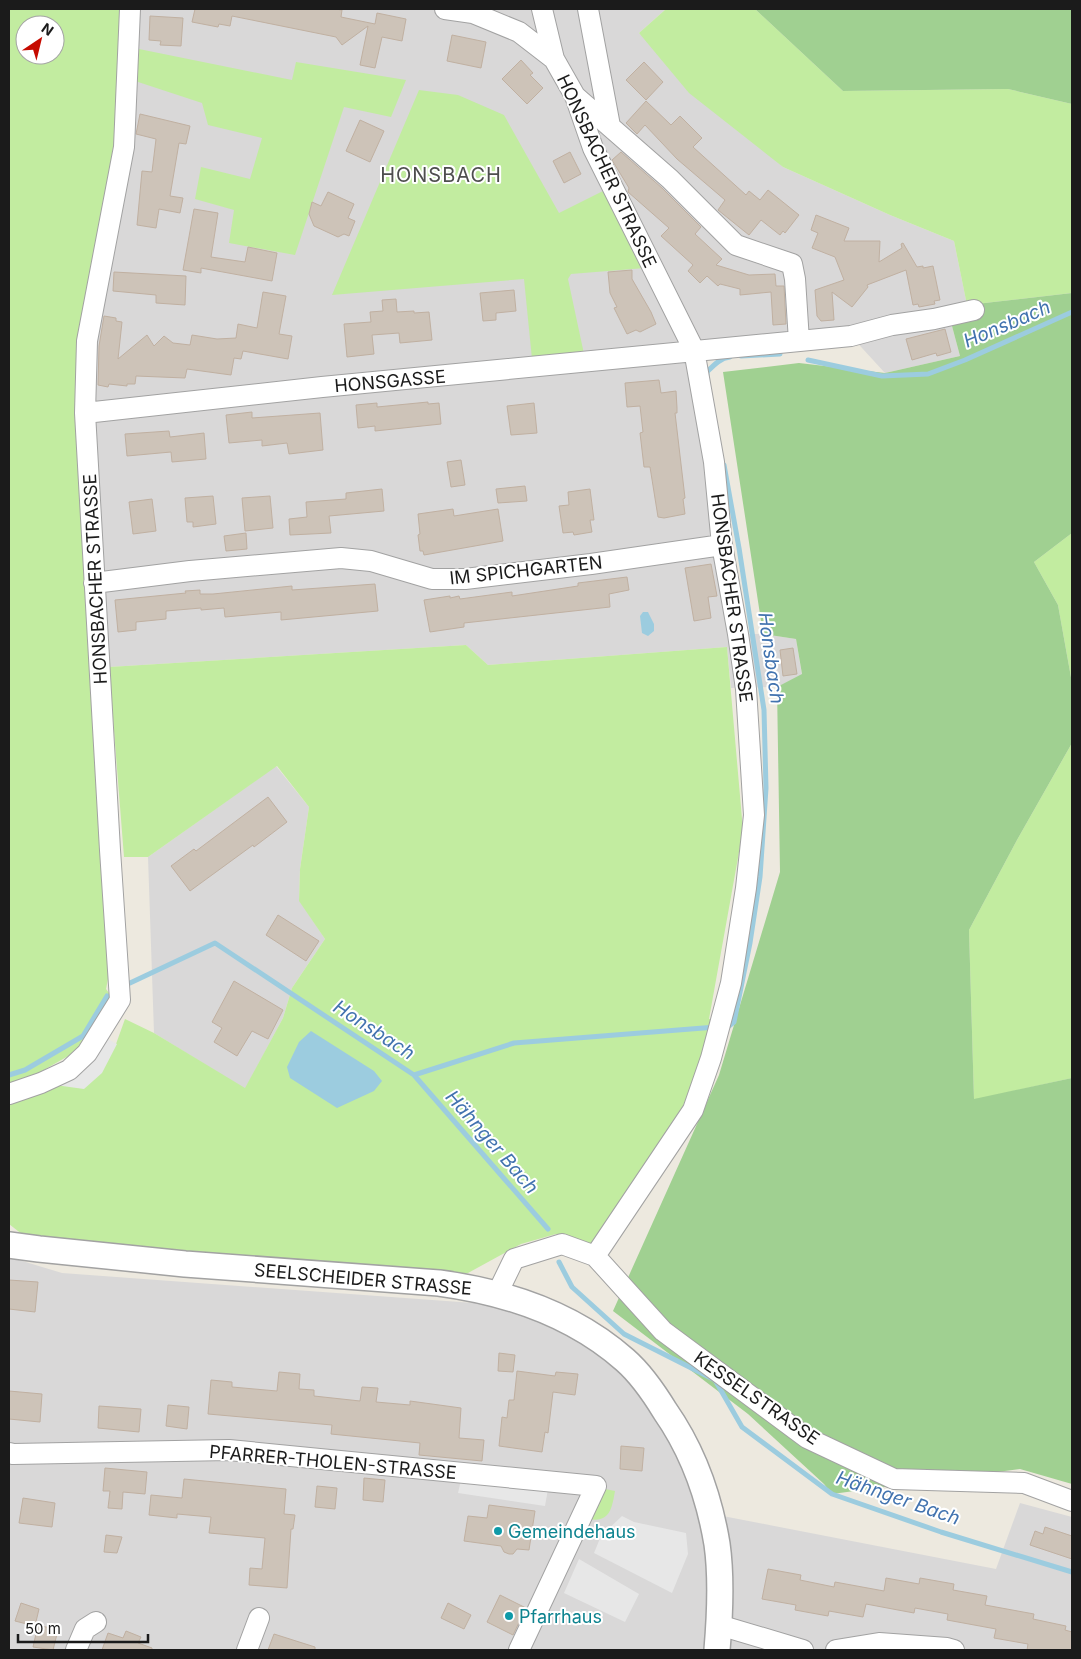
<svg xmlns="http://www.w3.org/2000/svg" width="1081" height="1659" viewBox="0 0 1081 1659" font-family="Inter,sans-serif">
<rect width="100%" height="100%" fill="#ede9df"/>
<path fill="#d9d8d8" d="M130 9H666L639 33 783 167 890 215 954 241 967 305 952 326 960 356 885 373 851 336 694 350 739 634H763L796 639 802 675 777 687 731 688 727 647 488 665 466 645 109 667 85 413Z
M276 766 309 807 300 869 299 900 325 939 292 988 283 1018 245 1089 154 1033 148 857Z
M9 1257 62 1273 501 1305 580 1339 638 1384 670 1436 697 1511 996 1569 1020 1503 1072 1517V1650H9Z"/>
<path fill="#c2eca0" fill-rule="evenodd" d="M9 9H124L117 142 83 315 110 969 106 989 114 1000 84 1047 35 1075 9 1085ZM25 25H55V55H25Z
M666 9H755L843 91 1008 89 1072 104V293L967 305 954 241 890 215 783 167 689 93 639 33Z
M134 48 292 80 296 62 406 80 391 117 344 107 295 255 229 243 234 210 195 199 201 167 250 179 262 138 208 125 202 103 132 80Z
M419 90 458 95 504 115 559 213 605 190 645 268 571 274 568 279 584 354 532 359 524 279 332 295Z
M1072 533V683L1058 605 1034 562Z
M466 645 488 665 727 647 743 830 709 1019 722 1018 689 1107 595 1247 556 1234 521 1244 468 1273H454L118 1247 23 1235 9 1224V1102L116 1044 125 1019 154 1033 245 1088 283 1018 292 988 325 939 299 901 300 869 309 807 277 766 148 857H124L109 667Z
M1072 743V1078L974 1100 969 930 1017 840Z
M605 1489 615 1491C612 1508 610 1523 589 1519Z"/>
<path fill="#a0d091" d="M755 9H1072V104L1008 89 843 91Z
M1072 293V533L1034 562 1058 605 1072 683V743L1017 840 969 930 974 1099 1072 1078V1484L1020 1469 832 1494 824 1484 748 1414 613 1311 719 1075 780 872 777 687 802 674 796 639 763 634 723 372 799 363 885 373 960 356 952 326 967 305Z"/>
<path fill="#e7e7e7" d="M106 1038 117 1044 102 1073 84 1089 55 1085Z
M461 1480 548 1489 545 1506 458 1493Z
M622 1516 634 1522 686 1533 688 1554 672 1593 594 1553 601 1536Z
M579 1559 639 1594 625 1622 564 1593Z"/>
<path fill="#9cccdf" d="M643 612H648L654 624V631L648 636 642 633 640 616Z
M311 1031 374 1071 382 1081 374 1091 337 1108 290 1078 287 1067 299 1042Z"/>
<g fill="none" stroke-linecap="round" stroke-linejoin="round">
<path stroke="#9cccdf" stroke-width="5" d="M741 356 780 354
M808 360 882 376 928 374 965 360 1072 312
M707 375V372C713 366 720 358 730 357
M724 465 739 548 764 710 766 788 760 877 750 943 734 1022 729 1026
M130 983 215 943 414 1075 514 1043 716 1027
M9 1075 25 1070 83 1036 107 996
M414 1075 548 1229
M559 1262 572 1287 624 1334 715 1380 742 1427 832 1494 941 1532 1072 1572"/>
</g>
<path fill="#cdc3b8" stroke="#c0b0a1" d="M195 9H335L342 10 341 17 375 24 377 13 406 19 402 41 382 37 375 68 360 65 368 26 342 45 336 37 232 16 230 26 219 24 218 27 192 22Z
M150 16 183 18 181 46 160 45 161 41 149 40Z
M452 35 486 42 481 68 447 61Z
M521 60 533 73 530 75 543 88 527 104 502 79Z
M644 62 663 82 646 100 626 80Z
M646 101 671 125 680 116 702 138 693 147 746 195 749 191 760 200 768 190 799 215 785 233 783 231 780 235 761 220 749 235 718 210 725 200 677 159 645 125 637 134 626 123Z
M140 114 190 126 186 144 179 143 170 196 183 198 180 213 159 209 156 228 137 225 142 171 152 172 156 139 136 134Z
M360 120 384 131 370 162 346 151Z
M570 152 581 174 564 183 553 161Z
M621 152 662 188 701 227 695 234 722 259 716 265 749 275 775 274 776 286H784L786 324 773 325 771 292 740 295V289L720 284 718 286 707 276 700 283 688 271 693 265 661 236 669 228 628 192 629 188 612 160Z
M328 192 354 204 348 218 355 221 349 236 344 234 338 237 314 226 309 214 312 202 321 206Z
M194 209 218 213 211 257 245 262 248 247 277 253 272 281 201 268V273L183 270Z
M816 215 849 228 844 241H880L879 262 902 248 901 244 903 243 917 267 923 266V268L933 266 940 300 934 301 935 304 919 307 918 304 913 305 906 270 867 285 868 287 852 307 832 292 834 320 821 321 817 316 815 290 844 280 835 257 812 248 818 233 811 230Z
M632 270V279L651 312 656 324 640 332 636 330 627 334 614 308 617 307 610 293 608 272Z
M114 272 186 276 185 305 156 303V295L113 291Z
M514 290 516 311 496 313V320L483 321 480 293Z
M263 292 286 296 279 334 292 336 288 359 243 351 241 359 234 358 231 375 187 369 185 378 136 376 135 384H127V386L109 384 108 387 98 385 99 346 104 316 116 318V321L122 322 118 359 147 335 154 346 164 336 173 343 190 345 192 335 217 339 236 338 238 324 257 328Z
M396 299 397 312 414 311V313L429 312 432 340 400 343 399 333 372 335 374 354 347 357 344 324 371 322 370 312 383 311 382 300Z
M945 329 951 352 937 356 936 353 912 360 906 339Z
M659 380 661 393 676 391 677 408V413H675L685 498 683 499 685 514 664 518 658 517 650 467H644L640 433 643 432 640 406 627 407 625 383Z
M428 402V404L439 403 441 424 375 431V426L358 428 356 405 377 403V407Z
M534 403 537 433 511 435 507 406Z
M252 412V418L320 413 323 450 289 454 287 443 262 446V440L229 443 226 415Z
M169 431 170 437 204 433 206 459 172 462 171 452 127 456 125 434Z
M461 460 465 485 451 487 447 462Z
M525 486 527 501 498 503 496 489Z
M382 489 384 511 329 516 331 533 290 535 289 519 307 517 306 502 346 499V493Z
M590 489 594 520H590L592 532 574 535 573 532 563 533 559 506 569 505 568 492Z
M213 496 216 524 193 527V522H187L185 498Z
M270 496 273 528 245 531 242 498Z
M152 499 156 531 133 534 129 502Z
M453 509 454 516 498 509 503 541 424 555 423 551H420L418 535 420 534 418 514Z
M246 533 247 549 226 551 224 536Z
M711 564 717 596 708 597 711 618 694 621 685 568Z
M627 577 629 590 609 594 610 607 464 623V627L430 632 424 600 450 596V598L459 596 460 599 512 592V596L578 586V583Z
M375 584 378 611 281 620V612L225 617 224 608 201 610V608L166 611V619L136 622V630L118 632 115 600 186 593 185 591 200 590V594H213L292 586V590Z
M793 648 797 674 783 676 780 650Z
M268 797 287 822 254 847 253 845 190 891 171 866 194 849 196 851Z
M278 915 319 941 306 961 266 935Z
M234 981 283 1010 268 1039 252 1031 237 1056 214 1042 222 1028 212 1022Z
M9 1280 38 1282 35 1312 9 1309Z
M499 1353 515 1355 513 1372 498 1371Z
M517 1371 555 1376 556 1372 578 1374 575 1395 553 1392 548 1433 545 1432 542 1452 499 1446 502 1417 507 1418 509 1400H514Z
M279 1372 300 1374 299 1389 314 1390V1396L360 1401 362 1387 378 1388 376 1402 410 1405V1401L461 1408 459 1438 484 1440 482 1461 419 1455 420 1443 331 1434 332 1425 208 1414 211 1380 232 1382V1387L277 1391Z
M9 1391 42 1394 40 1422 9 1419Z
M168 1405 189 1407 187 1429 166 1426Z
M99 1406 141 1409 139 1432 98 1428Z
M621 1446 644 1448 642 1471 620 1469Z
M105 1468 147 1472 145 1494 123 1492 122 1509 108 1508 110 1491H103Z
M364 1478 385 1480 383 1502 363 1500Z
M184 1479 286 1489 284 1514 295 1515 293 1529H291L287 1588 249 1585 250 1568 262 1569 265 1538 209 1533 211 1517 177 1514V1518L149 1515 151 1495 182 1498Z
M317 1486 337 1488 335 1509 315 1507Z
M23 1498 55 1503 52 1527 19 1523Z
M489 1505 535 1511 529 1550 517 1549 513 1554H509L504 1552 501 1546 464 1541 468 1516 487 1518Z
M1045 1527 1072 1536V1559L1030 1545 1035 1531 1043 1534Z
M106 1535 122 1537 117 1553 104 1552Z
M768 1569 801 1575 800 1580 834 1587 835 1582 884 1591 886 1578 919 1584 920 1578 954 1584 953 1590 987 1596 985 1605 1034 1614 1033 1619 1066 1626 1065 1630 1072 1632V1650H1027L1028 1644 994 1638 996 1629 947 1620 948 1614 915 1608 914 1613 866 1604 863 1617 829 1611 828 1616 795 1610 796 1605 762 1599Z
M500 1595 526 1608 513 1635 487 1622Z
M21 1603 39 1609 35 1626 15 1621Z
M448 1603 471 1615 464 1629 441 1618Z
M38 1625 58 1630 53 1650 33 1647Z
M126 1631 141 1637 138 1643 152 1648V1650H102L108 1633 123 1638Z
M274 1634 315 1647V1650H268Z"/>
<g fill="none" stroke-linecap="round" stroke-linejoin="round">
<g stroke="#a2a2a2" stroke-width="22">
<path id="minor" d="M445 9 473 13 519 32 554 59 575 96 593 148 694 350 714 462 722 545 738 634 746 689 754 815 746 888 731 983 711 1058 693 1110 595 1256
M542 9 554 59
M588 9 610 126
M575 96 670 179 736 245 792 264 795 279 799 341
M85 413 322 387 851 336 892 325 934 319 974 310
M94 583 190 571 341 558 371 561 432 579H465L591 564 722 545
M9 1094 41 1083 69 1070 87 1053 120 1000 110 850 85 413 87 341 124 147 130 9
M497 1294 514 1259 562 1244 595 1256 663 1331 807 1438 894 1479 1024 1483 1072 1501
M9 1453 13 1454 229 1450 596 1486 519 1650
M719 1625 803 1650
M76 1650 85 1629 96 1622
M247 1650 259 1618
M836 1650 879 1643 947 1648 954 1650"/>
</g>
<g stroke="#a2a2a2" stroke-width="28">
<path id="tertiary" d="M9 1245 39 1249 185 1264 439 1283C506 1292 573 1314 625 1360 641 1374 654 1393 665 1411 693 1451 709 1496 717 1544 722 1579 720 1615 717 1650"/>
</g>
<use href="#minor" stroke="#fff" stroke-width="20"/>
<use href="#tertiary" stroke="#fff" stroke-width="25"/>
</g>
<g fill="#0f9aa8" stroke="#fff" stroke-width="2">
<circle cx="498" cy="1531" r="5"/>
<circle cx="509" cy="1616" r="5"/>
</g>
<g text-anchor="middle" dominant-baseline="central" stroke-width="4" stroke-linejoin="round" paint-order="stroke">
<g font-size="18" fill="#1b1b1b" stroke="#fff">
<text transform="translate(607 171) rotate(65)">HONSBACHER STRASSE</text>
<text transform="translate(390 381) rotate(-5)">HONSGASSE</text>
<text transform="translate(526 570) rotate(-6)">IM SPICHGARTEN</text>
<text transform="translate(95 579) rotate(-93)">HONSBACHER STRASSE</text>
<text transform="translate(732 598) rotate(82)">HONSBACHER STRASSE</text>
<text transform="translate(363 1279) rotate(5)">SEELSCHEIDER STRASSE</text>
<text transform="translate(757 1398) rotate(35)">KESSELSTRASSE</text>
<text transform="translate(333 1462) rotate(5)">PFARRER-THOLEN-STRASSE</text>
</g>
<g font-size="18" fill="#0d838f" stroke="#fff" text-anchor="start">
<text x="508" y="1531">Gemeindehaus</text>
<text x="519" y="1616">Pfarrhaus</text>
</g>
<g font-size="19" font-style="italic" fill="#4273af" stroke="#fff">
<text transform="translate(1007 324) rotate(-23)">Honsbach</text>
<text transform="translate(771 658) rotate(82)">Honsbach</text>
<text transform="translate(374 1030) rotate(33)">Honsbach</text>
<text transform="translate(492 1142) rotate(49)">Hähnger Bach</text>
<text transform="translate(898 1498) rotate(19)">Hähnger Bach</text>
</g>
<g font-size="20" letter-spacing="1" fill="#4e4e4e" stroke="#fff">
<text x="441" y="175">HONSBACH</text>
</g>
</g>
<rect width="1081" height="1659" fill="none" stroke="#1b1b1b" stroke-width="20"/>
<g transform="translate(40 40) rotate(35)"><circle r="24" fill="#ffffff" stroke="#a4a4a4"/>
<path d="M0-4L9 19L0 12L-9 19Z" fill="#c60b00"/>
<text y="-8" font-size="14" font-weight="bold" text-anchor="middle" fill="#1b1b1b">N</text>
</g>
<path d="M18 1634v8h130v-8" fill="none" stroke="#1b1b1b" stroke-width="2.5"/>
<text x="25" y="1634" font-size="15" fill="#1b1b1b" stroke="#ffffff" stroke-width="4" paint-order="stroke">50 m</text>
</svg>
